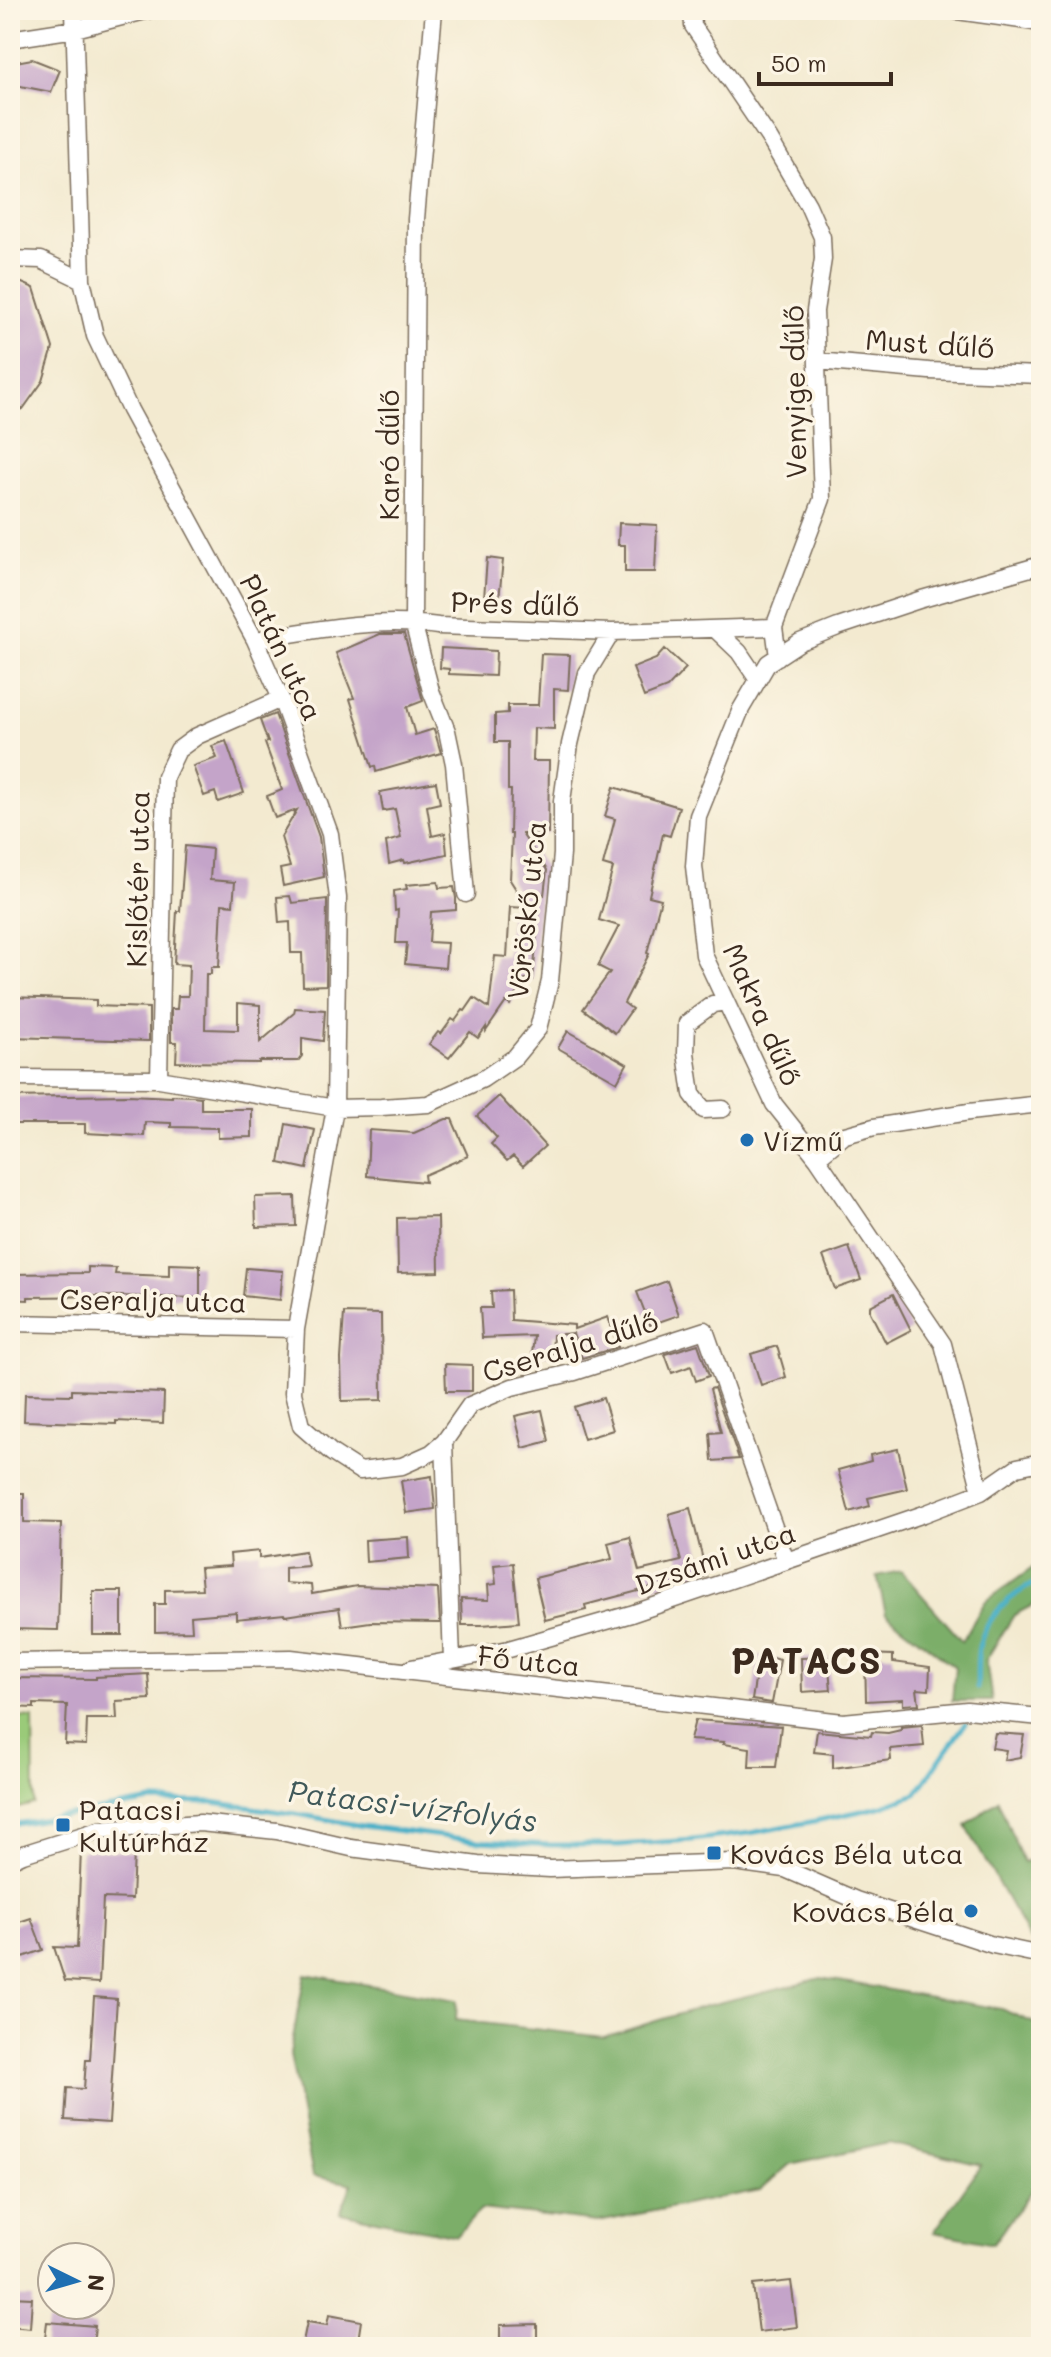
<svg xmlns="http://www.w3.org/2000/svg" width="1051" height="2357" viewBox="0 0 1051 2357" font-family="Mali,sans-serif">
<rect width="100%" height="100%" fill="#fcf5e5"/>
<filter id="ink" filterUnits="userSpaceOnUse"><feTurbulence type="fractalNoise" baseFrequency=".0125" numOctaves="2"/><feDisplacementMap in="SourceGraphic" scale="16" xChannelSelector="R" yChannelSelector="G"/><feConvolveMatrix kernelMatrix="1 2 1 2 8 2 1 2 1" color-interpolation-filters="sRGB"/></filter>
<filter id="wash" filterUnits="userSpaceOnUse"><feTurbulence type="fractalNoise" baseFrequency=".006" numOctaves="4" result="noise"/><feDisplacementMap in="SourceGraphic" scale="32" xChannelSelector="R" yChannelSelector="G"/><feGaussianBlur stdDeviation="1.8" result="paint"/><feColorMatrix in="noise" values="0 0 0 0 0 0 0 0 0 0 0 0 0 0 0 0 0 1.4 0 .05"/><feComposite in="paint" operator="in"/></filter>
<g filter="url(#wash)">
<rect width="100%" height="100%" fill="#f3ead0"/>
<path fill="#9aca79" stroke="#6a7a4c" stroke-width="2" d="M10 1717 33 1718 34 1804 10 1810Z"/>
<path fill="#7bae69" stroke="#5b6c44" stroke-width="2" d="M1041 1562V1601L1014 1615 986 1660 992 1701H952L955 1667 886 1614 877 1576 901 1571 962 1641 985 1602Z
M998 1800 1023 1862 1041 1857V1894L1038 1896 1041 1902V1935L1030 1940 966 1826Z
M305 1974 457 2000 456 2020 604 2037 705 2006 821 1978 1001 2009 1041 2026V2177L993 2244 934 2232 981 2165 888 2143 790 2164 760 2190 598 2222 481 2209 457 2236 340 2213 352 2184 313 2176 290 2054Z"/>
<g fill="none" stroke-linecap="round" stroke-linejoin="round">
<path stroke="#49b0c8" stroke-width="5" d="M977 1688C978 1674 976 1656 980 1643 989 1612 1013 1593 1041 1580
M10 1825 152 1801 212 1802 302 1815 363 1826 479 1841 551 1845H619L693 1840 750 1833 810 1822 880 1807 916 1794 965 1724"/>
</g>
<g id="blocks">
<path fill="#c4a4c9" d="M32 59 60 70 51 92 10 84V63Z
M10 278 34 288 53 348 43 381 23 409 10 415Z
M619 523 657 525 655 572H625V545H618Z
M487 558 503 560 499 599 484 598Z
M380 634H404L423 701 407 707 415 735 434 729 441 753 376 772 375 766 372 767 350 699 354 698 336 653Z
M441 648 496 651 495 676 449 674V669L440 668Z
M665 649 686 668 667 688 644 697 633 668 656 659Z
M541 654 570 655 568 690 554 689V729L534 728 533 761H549L548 834H522L547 870 544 895H540L533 980 525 979 510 1005 506 1002 486 1031V1027L478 1038 470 1032 449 1058 429 1044 438 1032 441 1034 452 1019 455 1021 463 1010 465 1011 474 998 489 1008 495 956 507 957 510 907 528 908 510 880 512 834H510L511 790H508V742H495V714L508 713V705H538Z
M275 714 319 837 324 877 283 886 280 869 290 867 281 837 297 810 275 818 267 796 282 790 265 743 268 742 260 720Z
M226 741 244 793 218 802 215 792 204 796 193 766 217 758 212 746Z
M436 782 440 803 427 806 432 836 445 833 447 854 405 863 404 860 389 864 386 842 401 838 395 809 383 811 380 792Z
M614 787 679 807 670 836 663 834 649 896 661 899 647 953 649 954 624 1003 632 1009 615 1033 583 1009 610 972 598 966 619 926 599 920 613 868 603 865 615 819 605 816Z
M185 846 212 849 210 880 235 882 233 905 222 904 219 967H211V974H206L205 1029 238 1030V1003L260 1005V1042L294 1013 295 1008 325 1010 323 1041 302 1038V1056L298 1061H259V1063L176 1062 177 1042H171V1009H177L178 996H188L189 965 174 964 177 911H180Z
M438 882 439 888 454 887 456 898V910L431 912 429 942 447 943 445 968 405 964 407 943H396L398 910 395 911 394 891 407 889 406 885Z
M290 896 292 903 327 899 326 985 303 986 302 953H291L290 922 279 923 277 897Z
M10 997 96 1000V1006L149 1008V1041L10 1037Z
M568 1031 627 1064 617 1082 558 1048Z
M128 1095 172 1097V1095L192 1096 201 1097V1109H252V1137L218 1138V1128L171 1127V1123L145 1122 144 1136 85 1133V1124H10V1097Z
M499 1096 545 1146 523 1166 513 1156 507 1161 491 1144 497 1138 477 1116Z
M446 1119H452L468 1156 424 1175 425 1182 367 1176 369 1130 414 1133Z
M286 1124 315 1130 307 1169 279 1163Z
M295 1196 296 1226 256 1227 255 1197Z
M438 1217 439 1272 398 1273 397 1218Z
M849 1247 861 1280 835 1289 823 1256Z
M169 1264 200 1265V1298L115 1296 28 1297V1300L10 1299V1274L88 1273V1267L116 1268 115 1274 169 1276Z
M246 1268 283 1271 280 1300 243 1296Z
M667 1281 679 1315 650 1325 637 1292Z
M510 1290 511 1320 574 1325V1329L608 1317 618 1347 582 1358 573 1333 553 1335 552 1356 532 1354 534 1336 482 1338 480 1308H492L491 1291Z
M893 1294 911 1330 886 1343 870 1312V1306Z
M344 1313 381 1314 382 1400 342 1401 341 1359Z
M698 1344 709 1376 696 1381 691 1366 672 1373 665 1354Z
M777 1346 786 1377 761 1385 751 1354Z
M445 1364 472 1365V1391H446Z
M714 1388 739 1459 712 1461 710 1433 721 1432 710 1389Z
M72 1390 164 1393 163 1423 116 1421V1424L24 1421 25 1394 72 1395Z
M603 1398 613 1430 584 1439 574 1407Z
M542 1410 549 1441 523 1448 515 1416Z
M898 1449 907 1489 868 1498 870 1506 849 1512 838 1470 871 1461 870 1455Z
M432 1476 435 1509 406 1513 401 1481Z
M10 1493H24V1522L61 1523 58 1630 10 1629Z
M690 1508 707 1576 662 1588 661 1585 585 1605 586 1610 545 1620 535 1578 612 1559 608 1543 630 1537 639 1571 681 1561 669 1514Z
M408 1537 409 1558 366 1562 365 1540Z
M259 1551V1558L305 1551 308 1566 285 1568V1583L311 1585 312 1594 357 1586 438 1589 440 1623 370 1622 342 1626 339 1608 285 1616 284 1614 236 1619V1612L191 1616 192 1631 155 1632V1604H165V1590L202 1589 200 1568 231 1566 230 1554Z
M513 1563 519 1622 482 1625H462L461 1599 489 1600 488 1585 496 1584 494 1565Z
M93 1591H122V1635H93Z
M865 1654 893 1655V1662L930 1667 929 1690 917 1689 919 1704 903 1705V1699L866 1701Z
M759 1655 780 1660 772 1703 752 1700Z
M828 1657 831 1690 802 1692 801 1658Z
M148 1674 150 1699 116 1701 117 1719H87L86 1745 65 1744 67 1705 34 1704V1708L10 1707V1678L96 1679V1677Z
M695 1720 781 1726 776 1767H749L750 1748 723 1744 724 1742 690 1740Z
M922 1725 924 1746 890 1749 891 1760 833 1768V1754L814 1752 817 1731 871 1736 872 1732 888 1733 901 1730V1727Z
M995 1733 1024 1735 1020 1757 1004 1760 1006 1750 992 1748Z
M81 1850 134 1852 132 1899 103 1898 99 1983 65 1981 54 1947 77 1948Z
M31 1918 43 1950 17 1959 10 1941V1925Z
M94 1997 117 1999 109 2123 65 2120 67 2088 84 2089 86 2060H90Z
M791 2281 797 2327 759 2332 753 2285Z
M10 2297 32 2298 30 2328 10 2326Z
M329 2315 361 2321 357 2347H302L307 2322 327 2325Z
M47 2322 95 2326 93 2347H44Z
M537 2324V2347H500V2325Z"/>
</g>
</g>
<g filter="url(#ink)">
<use href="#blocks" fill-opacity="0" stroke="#7b6d5c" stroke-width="2"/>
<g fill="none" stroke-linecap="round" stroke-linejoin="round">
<g stroke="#7b6d5c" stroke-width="19">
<path id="street" d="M74 10 82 280 95 336 130 410 255 640 281 699 330 834 338 898 335 1108 296 1329 293 1393 301 1426 332 1453 360 1471 402 1466 431 1453 444 1442 470 1405 512 1387 575 1372 705 1330 786 1561
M434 10 416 219 413 622 431 691 447 731 454 764 466 894
M692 10 693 26 769 138 808 205 822 237 823 259 815 311 822 499 774 627 778 657
M950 10 1041 23
M10 39 75 29 149 10
M10 259 41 260 82 280
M817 361 929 371 1041 375
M715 629 739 652 758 680
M255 640C314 630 377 617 438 626L612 632 774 627
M10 1078 159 1079 335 1108 381 1107 428 1104 483 1079 515 1057 538 1029 550 981 562 854V801L570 744 587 673 612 632
M159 1079 165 777 178 750 197 736 281 699
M723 1109 704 1110 692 1094 686 1053 687 1023 713 1004 726 1002
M817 1158 845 1135 874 1127 969 1112 1041 1104
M10 1323 296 1329
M444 1442 452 1660
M981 1492 943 1344 817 1158 774 1104 704 955 694 866 698 816 741 709 768 663 800 642 838 627 922 599 1041 565
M10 1662 291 1658 843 1722 967 1710 1041 1717
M411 1668 509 1649 631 1614 924 1514 981 1492 1017 1467 1041 1462
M10 1860 23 1854 99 1830 200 1823 277 1831 351 1848 478 1865 550 1869 734 1862 785 1869 856 1900 993 1945 1041 1955"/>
</g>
<use href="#street" stroke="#fff" stroke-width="16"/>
</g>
</g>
<g fill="#1f6fb2" stroke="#fcf5e5" stroke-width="3">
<circle cx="747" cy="1140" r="8"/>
<rect x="55" y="1817" width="16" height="16" rx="4"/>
<rect x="706" y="1845" width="16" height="16" rx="4"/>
<circle cx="971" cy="1911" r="8"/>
</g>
<g text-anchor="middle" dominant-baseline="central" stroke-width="7" stroke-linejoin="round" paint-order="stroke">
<g font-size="28" fill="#3b2a1e" stroke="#fcf5e5">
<text transform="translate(930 343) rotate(4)">Must dűlő</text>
<text transform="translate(794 392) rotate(-91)">Venyige dűlő</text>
<text transform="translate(388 455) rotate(-90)">Karó dűlő</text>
<text transform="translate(515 603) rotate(2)">Prés dűlő</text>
<text transform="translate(282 647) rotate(65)">Platán utca</text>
<text transform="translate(137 879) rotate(-89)">Kislőtér utca</text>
<text transform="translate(526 910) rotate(-84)">Vöröskő utca</text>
<text transform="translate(763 1014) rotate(66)">Makra dűlő</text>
<text transform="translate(153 1300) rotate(1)">Cseralja utca</text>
<text transform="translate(570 1346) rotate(-17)">Cseralja dűlő</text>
<text transform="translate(715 1558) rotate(-19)">Dzsámi utca</text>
<text transform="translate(529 1660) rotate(6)">Fő utca</text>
</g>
<g font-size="28" fill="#3b2a1e" stroke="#fcf5e5" text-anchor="start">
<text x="763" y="1140">Vízmű</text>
<text x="79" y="1809">Patacsi<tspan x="79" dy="32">Kultúrház</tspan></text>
<text x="730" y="1853">Kovács Béla utca</text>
<text x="955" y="1911" text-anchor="end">Kovács Béla</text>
</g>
<g font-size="30" font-style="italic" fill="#40595a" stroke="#fcf5e5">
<text transform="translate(413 1805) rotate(7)">Patacsi-vízfolyás</text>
</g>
<g font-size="36" font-weight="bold" letter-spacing="2" fill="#3b2a1e" stroke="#fcf5e5">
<text x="807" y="1659">PATACS</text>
</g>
</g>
<rect width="1051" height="2357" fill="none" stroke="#fcf5e5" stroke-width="40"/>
<g transform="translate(76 2281) rotate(95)"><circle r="38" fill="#fcf5e5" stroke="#afa495" stroke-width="2"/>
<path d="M0-6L14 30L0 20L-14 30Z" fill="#1f6fb2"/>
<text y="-12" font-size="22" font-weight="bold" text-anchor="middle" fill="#3b2a1e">N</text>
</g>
<path d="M759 72v12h132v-12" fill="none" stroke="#3b2a1e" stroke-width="4"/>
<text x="771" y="72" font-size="24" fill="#3b2a1e" stroke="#fcf5e5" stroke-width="6" paint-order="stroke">50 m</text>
</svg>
